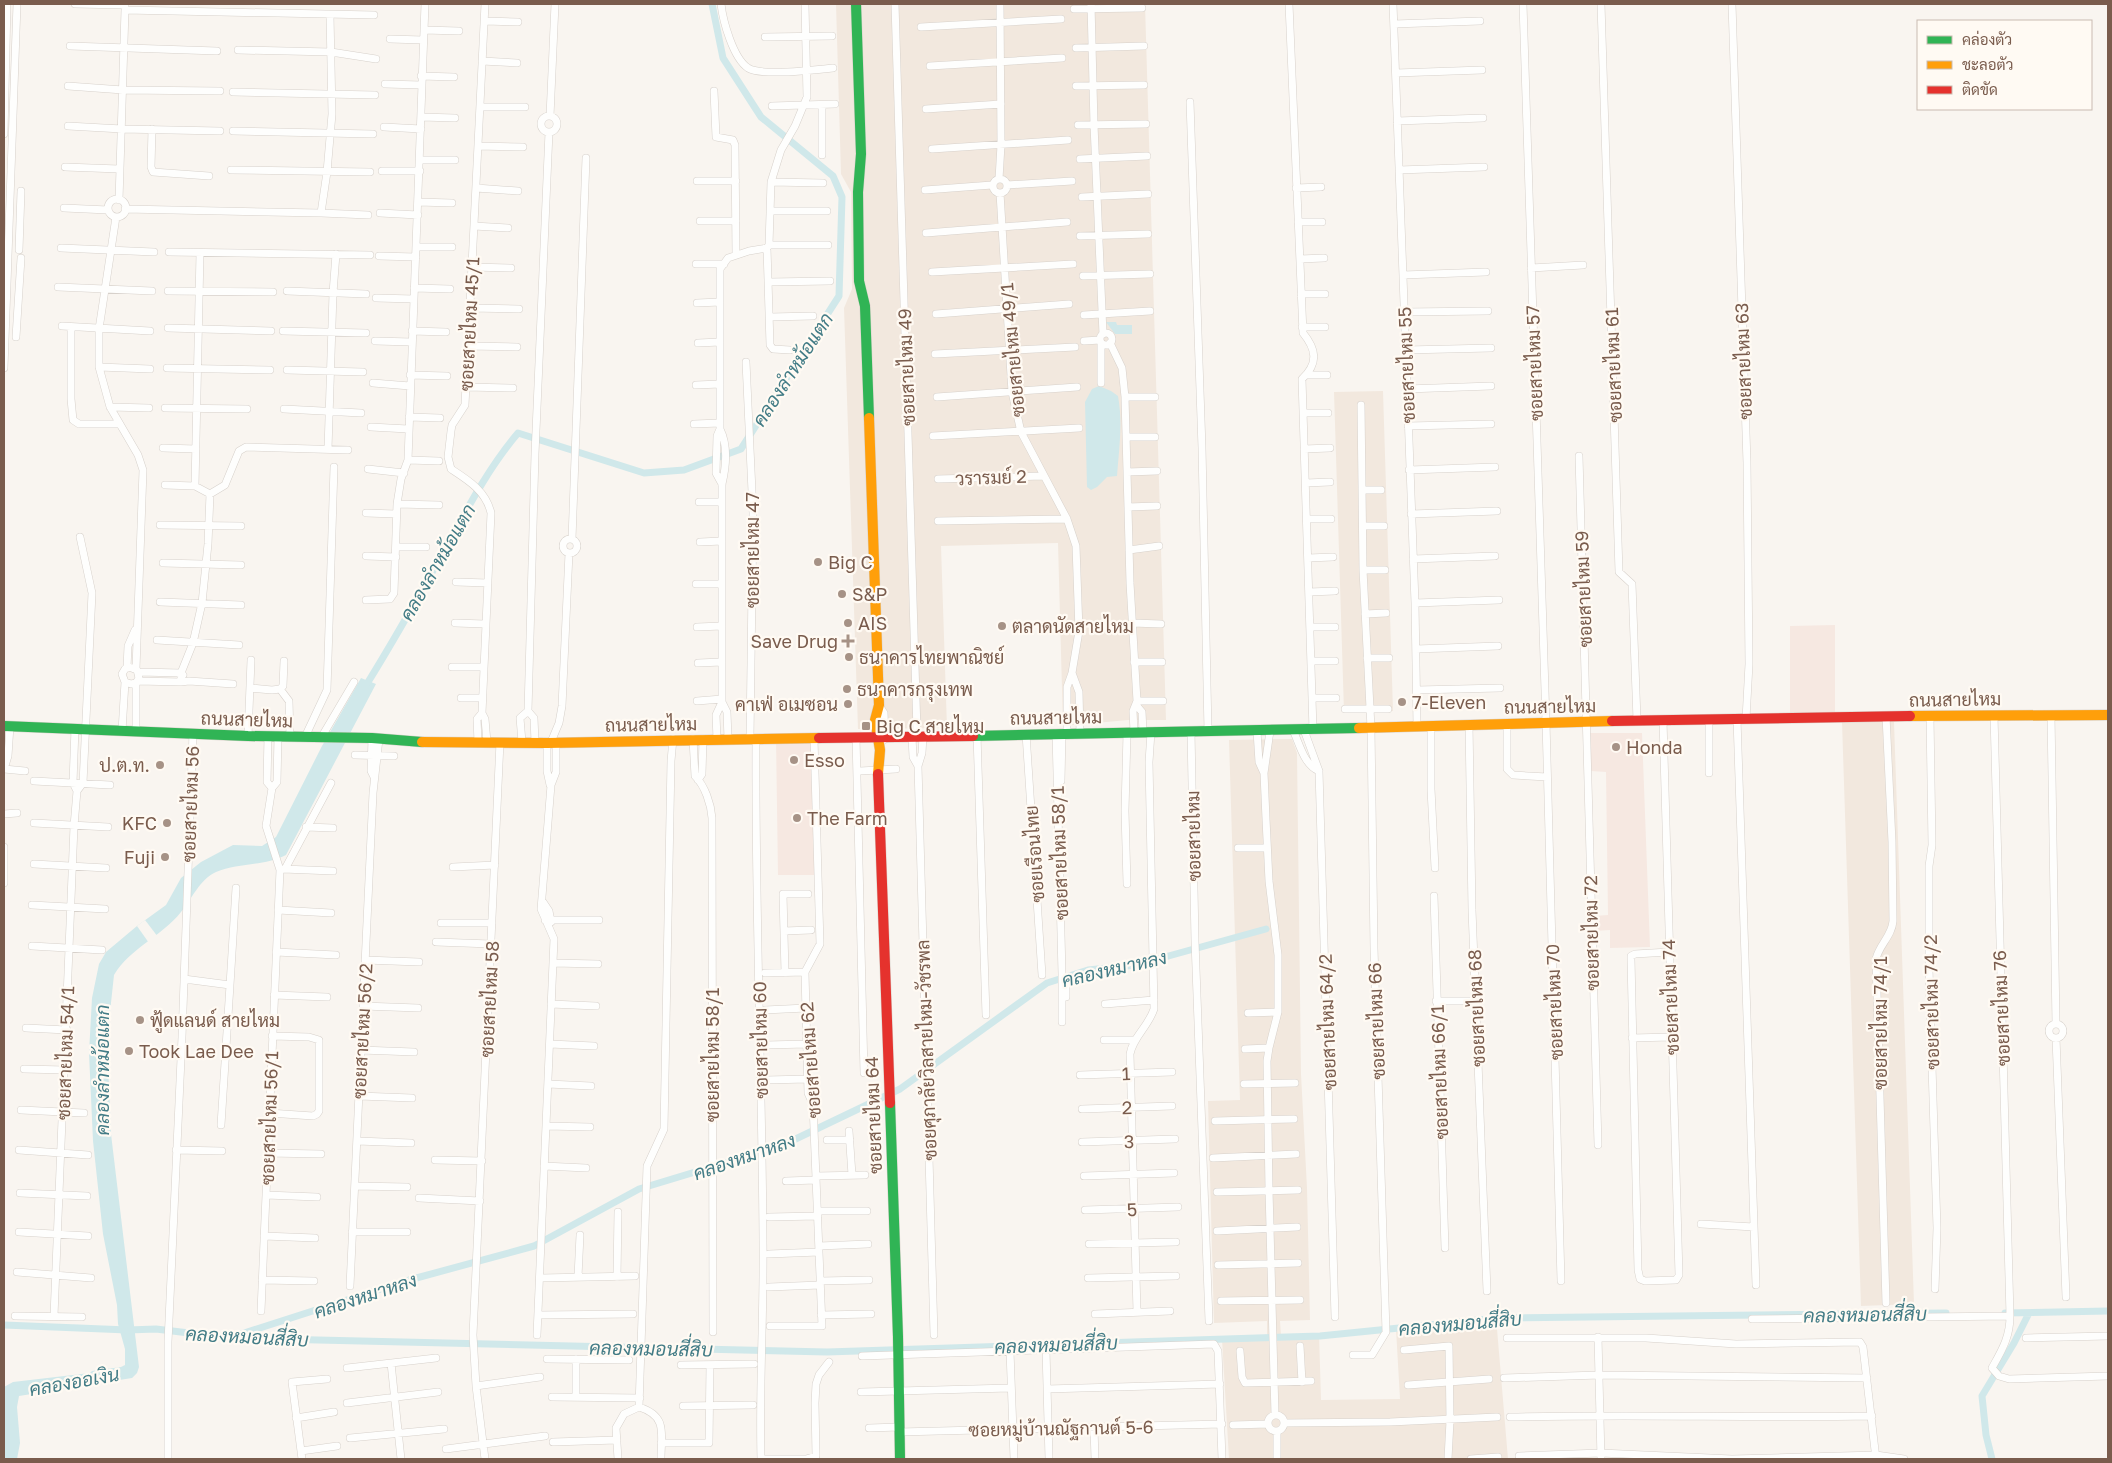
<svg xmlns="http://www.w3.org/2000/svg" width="2112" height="1463" viewBox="0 0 2112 1463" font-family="'Golos Text',Sarabun,sans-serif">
<rect width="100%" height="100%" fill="#f9f5f0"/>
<path fill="#f2e8de" d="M836 4H1145L1166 720H1128L1063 726 1058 543 941 546 947 728 858 729 844 308 852 289 851 192 841 174Z
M1383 391 1393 711 1344 712 1334 392Z
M1842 722H1894L1914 1304 1861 1306Z
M1292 739 1297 753 1301 1074 1307 1188 1310 1320 1280 1321 1281 1336 1319 1333 1321 1400 1400 1399 1396 1329 1496 1317 1508 1459H1229L1222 1339 1267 1338V1321L1214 1323 1208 1101 1240 1100 1229 740Z"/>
<path fill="#f6e8e1" d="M1835 625V719H1790V626Z
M1589 733H1642L1650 947 1610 948V930L1594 931V916L1608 915 1606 772 1591 771Z
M776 738H814L818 875H778Z"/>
<path fill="#d0e8ea" d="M1106 322H1116L1117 325H1132V334H1115Z
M1099 386 1111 391 1118 396C1123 423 1119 449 1117 476L1107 477 1097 487 1091 490 1087 487 1085 402 1092 389Z
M361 678 376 684 286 855C265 866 238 863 216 872 200 879 191 900 181 912 162 936 129 949 114 975L107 1040 111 1134 139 1367 137 1373 132 1378 19 1396 17 1407 20 1443 17 1459H4V1387L13 1382 90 1373 92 1371 121 1367 125 1365V1349L118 1324 117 1305 103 1234 93 1141 89 1053 92 998 99 964 106 952 137 926 166 905 181 878 201 862 233 845 262 846 276 837 322 746Z"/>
<path fill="#f9f5f0" d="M145 920 158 937 149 943 137 926Z"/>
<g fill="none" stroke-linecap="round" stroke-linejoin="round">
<path stroke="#d0e8ea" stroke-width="7" d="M365 687C393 642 419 596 445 549 467 509 489 467 518 433L644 473 684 470 741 449 839 296 842 197 833 176 761 117 723 58 712 4
M2005 1313 2108 1311
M4 1325 128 1330 156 1329 230 1338 827 1352 1320 1336 1498 1318 1946 1313
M235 1336 409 1280 534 1246 639 1189 781 1146 900 1089 1047 983 1088 970 1136 965 1266 929
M1992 1459 1986 1435 1982 1396 2014 1343 2029 1313"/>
<g stroke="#d7d1cb" stroke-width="8">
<path id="street" d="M75 4 125 5
M721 4C723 21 733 58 748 68 761 76 816 70 833 68
M895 4 917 731
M1091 4 1094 125 1103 334
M1289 4 1303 333C1316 349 1319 363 1302 379L1313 730
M1393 4 1415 603 1417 726
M1523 4 1546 722 1561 1281
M1601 4 1619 572 1632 584 1637 720
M1732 4 1747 463 1749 664 1746 719
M1074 9 1142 8
M485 21 518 22
M1394 24 1480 21
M921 27 1061 19
M424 30 459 31
M765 37 832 36
M390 39 423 40
M70 46 217 51
M1076 48 1144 46
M238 50 331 52 376 59
M482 61 517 63
M930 66 1062 58
M1396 73 1482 70
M421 76 454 77
M385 84 421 85
M68 86 123 90 220 91
M1076 86 1144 85
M714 91 716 137 733 140 735 145 736 255
M233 92 375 95
M1190 102 1202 448 1208 731
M822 105V155
M772 106 835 104
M480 107H525
M926 109 1001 104
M550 116 555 4
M541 124a8 8 0 1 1 16 0a8 8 0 1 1-16 0Z
M421 117 455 118
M1397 121 1483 118
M1078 125 1146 124
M68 126 122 129 220 131
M384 127 421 129
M152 129 151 167 153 172 209 176
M233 131 373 134
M4 134 7 4
M478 146 523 147
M932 149 1068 140
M1080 159 1147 156
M420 160H455
M65 167 119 169
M231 170 370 172
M1399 170 1484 167
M382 171H420
M993 186a7 7 0 1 1 14 0a7 7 0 1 1-14 0Z
M999 179 1001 145 1000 4
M697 181H736
M771 182 823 183
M1007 185 1072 181
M476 188 518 191
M1296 188 1321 187
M925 190 992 185
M1000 193 1012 392 1021 432 1067 519 1076 546 1079 631 1072 673 1067 687V733
M1082 197 1148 194
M108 208a9 9 0 1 1 18 0a9 9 0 1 1-18 0Z
M119 200 125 10 374 15
M418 202 452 203
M64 208 108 210
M125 209 321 213 327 172 332 114 330 15
M770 211H827
M321 213 368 215
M380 213 418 215
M116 217 99 329V367L110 407 138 455 143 470 136 669
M700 221H736
M1298 222H1322
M474 226 508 228
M926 233 1067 222
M1080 236 1148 234
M769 245H828
M416 247H452
M61 248 154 252
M767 248 770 345 773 349 790 350
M19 250 21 191
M169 252 370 255
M379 256 416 257
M1300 259 1324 258
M696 264H724
M472 267 511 268
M1531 268 1583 265
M932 272 1073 264
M1403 275 1486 272
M1083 276 1150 274
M769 282 830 281
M58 287 152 291
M414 288 450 289
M168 291 273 292
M287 291 366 294
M1301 294H1325
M376 298 414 299
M697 303 720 302
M470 308 519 309
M1404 312 1488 311
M936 314 1069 304
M1084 315 1150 311
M770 317 813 316
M62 326 150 331
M71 327V399L73 420 79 424H119
M1302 327H1325
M168 328 271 331
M283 331 366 333
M412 331 446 332
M1100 339a6 6 0 1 1 12 0a6 6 0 1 1-12 0Z
M16 337 21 258
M375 341 412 342
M1084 341 1100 340
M698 343 720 342
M1110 343 1122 368 1125 397 1130 583 1137 701 1133 711 1134 732
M468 346 517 347
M1406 350 1491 348
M935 354 1075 347
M746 362 753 513 750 738
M99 367 150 369
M4 368 17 4
M167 368 270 370
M287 370 363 372
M410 375 447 376
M1307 375H1327
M373 383 410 386
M1101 383V343
M696 385 720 384
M466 387 513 388
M1407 389 1491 386
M937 397 1077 387
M1125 397H1155
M110 407 149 408
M165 408 247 409
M284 409 361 413
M1303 413H1328
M409 417 440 418
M694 424 720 423
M1408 426 1491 424
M371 427 408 429
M720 429 717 436 716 473 722 484
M933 436 1079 428
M1126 437H1155
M163 448 196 449
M328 449 333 293 336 254
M1304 449 1330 448
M1579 456 1598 1145
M408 460 439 461
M368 469 404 473
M1409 470 1495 467
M1127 472 1157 471
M938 479 1043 476
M1306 483 1330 482
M165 485 195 486
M1362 490H1381
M210 494 225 485 239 451 246 447 348 450
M699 502H722
M397 504 439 505
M1128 507 1157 506
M366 513 396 514
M1411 514 1497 511
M1307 519H1331
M938 521 1067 519
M160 525 241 526
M1363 526H1384
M563 546a7 7 0 1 1 14 0a7 7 0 1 1-14 0Z
M572 539 586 158
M700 542 722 541
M396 547H426
M1129 550 1159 546
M366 556 396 557
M1308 558 1333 557
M1413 559 1495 556
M163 563 241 565
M1363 570H1385
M456 582 488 583
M696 584H722
M1309 592 1335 591
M366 600 390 599 394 593 397 504 401 479 408 460 425 4
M160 602 241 605
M1415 603 1499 600
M1365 614 1386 613
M455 623 485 624
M1132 623 1161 624
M697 627 722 626
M1310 627H1335
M157 640 239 645
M1416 649 1498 646
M1367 658H1389
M1311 661H1335
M1134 662H1162
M698 663 722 662
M452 667H484
M127 668 128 646 135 630
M139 672 181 673 183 675
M1072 673 1079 692 1080 733
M138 681 181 682 189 681 233 684
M181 682V673L193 643 202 603 208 544 210 494 195 486 200 253
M250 688 272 690 280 689 283 686 284 661
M280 689 289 701 290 737
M1417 690 1500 688
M461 698H482
M1312 698H1336
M697 701 722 699
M1137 701H1163
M879 705 884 713 885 737 884 740
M1137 706 1142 712 1143 732
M1345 709H1388
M528 711 534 718 535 742
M482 713 485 719 487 742
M2051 715 2056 1024
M1886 716 1892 842 1893 921C1892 936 1879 945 1876 959L1886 1303
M1930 716 1932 845 1929 866V969L1937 1228 1935 1289
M1737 719 1756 1285
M1663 720 1679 1275 1676 1280 1645 1281 1640 1279 1638 1270 1631 959V956L1635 954 1669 952
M1507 723V769L1513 775 1547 777
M1469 724 1472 910 1487 1291
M1431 726V789L1435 868
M1293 730C1300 745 1304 765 1319 771
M1304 730 1319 771 1335 1317
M122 731 125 682 122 674 125 669 129 667 137 670 139 678 136 683 131 684 125 682
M136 731V683
M1191 731 1195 941 1209 1321
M1257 731 1259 762 1264 773
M1270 731 1264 773 1266 819 1269 881 1278 955V1012L1269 1048 1267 1061 1269 1190 1275 1415
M915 733 912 737 913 757 918 766
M1056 733 1062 974V1022
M1127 733 1125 811 1127 884
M1026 734 1042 975
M921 735 923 736 922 753 918 766 934 1335
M977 735 986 1015
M248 736 251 660
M268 736 267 782 272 788
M305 737 327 690 334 467
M856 737 864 1073
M321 738 354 682
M372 738 371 771 374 777
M693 739 695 776C705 786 711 804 712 818L713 1332
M717 739 716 715 722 702
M728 739 727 712 722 702V484C726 467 728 445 720 429V269L728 258 749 251 767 248 769 245 771 182 781 150 795 126 807 97 805 4
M756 739C755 906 762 1073 763 1240 764 1313 759 1386 761 1459
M478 742 477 719 482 713 491 513C486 491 468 480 451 469L448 457 451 431 452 425 465 405 485 4
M522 742 520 718 528 711 535 454 549 132
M551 742 559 723 562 706 569 553
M547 743V771L550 785
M355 755 394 756
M4 769 8 756 10 726
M4 769 25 771
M860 771 896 769
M1709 773V719
M698 780 702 774 703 739
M34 781 110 785
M1061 781 1062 733
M77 791 83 783 92 593 80 537
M4 814 17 813
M34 823 108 827
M306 827 333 828
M1238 848H1267
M34 864 106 868
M453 867 495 865
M283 869 333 871
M285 869 331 783
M4 883V847
M1434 896 1445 1248
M543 902 549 911 551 922
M32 905 105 909
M278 910 331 913
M545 920H599
M441 923H492
M784 931 811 930
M436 942 491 944
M32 946 102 950
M276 952 336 955
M365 960 419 962
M553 963 598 964
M765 973 805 972
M785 973 783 894H808
M184 979 230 985 221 1125
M1066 979V997
M230 985 236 888
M274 995 327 997
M1436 1001H1476
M551 1004 596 1006
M1105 1004 1154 1000
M363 1006 418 1008
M765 1010 806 1008
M1248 1013 1278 1012
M2049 1031a7 7 0 1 1 14 0a7 7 0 1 1-14 0Z
M26 1028 67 1030
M1632 1038 1671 1037
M2056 1038 2066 1297
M1104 1040H1135
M550 1044 594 1046
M766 1045 807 1044
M1245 1049 1269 1048
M361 1050 414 1052
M24 1069 65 1070
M1080 1075 1172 1072
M766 1080 808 1079
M548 1084 591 1086
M1244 1084 1295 1083
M359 1096 412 1098
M1082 1109 1172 1106
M21 1110 84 1113
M269 1113 313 1116 317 1114 319 1111V1040L309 1037 272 1036
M1215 1121 1294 1119
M547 1126 590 1127
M849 1131 852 1175
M827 1140H850
M357 1141 411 1143
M1082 1142 1175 1139
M19 1150 88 1155
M176 1150 222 1151
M268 1153 321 1154
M1213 1158 1296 1154
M435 1160 482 1161
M544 1166 586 1168
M816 1176 865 1175
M1084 1176 1174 1173
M786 1181 816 1180
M355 1186 407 1187
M1217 1192 1298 1190
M20 1193 87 1196
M266 1195 317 1197
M419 1198 480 1201
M1085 1210 1178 1207
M817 1211H867
M769 1217 818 1216
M1701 1224 1754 1227
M1217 1231 1297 1227
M19 1232 88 1236
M352 1232H407
M264 1236 315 1238
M1089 1244 1176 1242
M819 1246 868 1244
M769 1254 819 1252
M1218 1265 1298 1263
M17 1272 91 1278
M578 1277 580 1235
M617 1277 618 1212
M541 1278 635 1276
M1088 1278 1176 1276
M262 1280 314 1281
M820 1281 869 1280
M350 1286 373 793 379 739
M769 1287 820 1285
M1221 1301 1300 1300
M261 1311 280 870 266 826 272 788 277 782 278 736
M1137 1312 1130 1054C1133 1037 1148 1027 1154 1009L1149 762 1151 732
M1095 1314 1170 1311
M539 1315 633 1314
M821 1315 871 1314
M15 1316 82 1317
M54 1316 74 826 77 791 73 783 75 728
M2010 1316C2010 1337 2002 1350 1992 1368L1999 1376 2009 1379 2108 1376
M1752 1319 2010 1316 1994 715
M770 1326H822L813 1104 808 1093 805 972 820 944 814 738
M537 1335 554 939 541 909 551 785 556 772V742
M1598 1337 1601 1459
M1507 1338H1646L1736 1344 1860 1342 1863 1347 1876 1459
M2026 1338 2108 1336
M1300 1346 1302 1382
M1046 1350 1049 1459
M1404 1350 1449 1346 1450 1421 1448 1459
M1010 1351 1014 1459
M1240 1351 1242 1377 1245 1383 1311 1381
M1353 1355H1372L1386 1332 1374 948 1371 728 1363 570 1361 405
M862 1356 1214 1344 1218 1351 1222 1459
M547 1359 629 1360
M576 1359V1397
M391 1363 401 1459
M681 1365 754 1364
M347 1368 436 1358
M1504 1378 1600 1375 1867 1378
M1408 1385 1489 1379
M476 1386 540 1377
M1047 1389 1220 1384
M861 1392 1010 1388
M552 1397 640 1398
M347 1403 438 1392
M683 1406 753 1405
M639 1407 647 1166 664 1129 671 761 673 739
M1268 1423a8 8 0 1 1 16 0a8 8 0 1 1-16 0Z
M1510 1417C1630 1414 1751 1418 1872 1416
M296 1418 334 1412
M1284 1423 1390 1422 1497 1417
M1233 1425 1268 1424
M869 1428 899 1427
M1094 1428 1095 1459
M1277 1431V1459
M899 1432 1222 1424
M350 1438 444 1429
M553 1442 617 1440
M661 1443H709L710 1365
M446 1449 545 1436
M301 1451 337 1446
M1519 1456 1601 1453 1732 1459 1876 1455 1904 1459
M168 1459V1342L182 1037 193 733
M302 1459 292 1382 327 1379
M485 1459 476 1386 473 1335 500 742
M618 1459 616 1428 624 1414 639 1407C668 1416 661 1434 661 1459
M761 1459H806L816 1456 815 1403 816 1384 819 1375 829 1362
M1471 1459 1498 1457"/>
</g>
<g stroke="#d9d2cb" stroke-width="11">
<path id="fast" d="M856 4 861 154 858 192 859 281 865 306 869 418
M4 726 248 736 372 738 422 742
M973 736 1359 728
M890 1103 898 1337 900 1459"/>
</g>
<g stroke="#d9d2cb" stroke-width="11">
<path id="slow" d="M869 418 879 705 875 720 880 750 878 774
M1910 716 2108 715
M1359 728 1612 721
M422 742 547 743 819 738"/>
</g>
<g stroke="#d9d2cb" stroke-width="11">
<path id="jam" d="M1612 721 1910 716
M819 738 973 736
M878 774 890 1103"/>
</g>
<use href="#street" stroke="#fefefd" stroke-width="7"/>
<use href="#fast" stroke="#30b455" stroke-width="10"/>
<use href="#slow" stroke="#ff9f0a" stroke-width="10"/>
<use href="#jam" stroke="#e5322d" stroke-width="10"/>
</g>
<g fill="#a69286" stroke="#fffaf3" stroke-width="2">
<circle cx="818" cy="562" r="5"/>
<circle cx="842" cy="594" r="5"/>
<circle cx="848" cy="623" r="5"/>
<circle cx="1002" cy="626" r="5"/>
<path d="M845.5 633.5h5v5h5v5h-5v5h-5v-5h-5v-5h5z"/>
<circle cx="849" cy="657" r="5"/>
<circle cx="847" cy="689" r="5"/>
<circle cx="1402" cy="702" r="5"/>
<circle cx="848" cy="704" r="5"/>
<rect x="861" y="721" width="10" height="10" rx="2.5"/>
<circle cx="1616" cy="747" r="5"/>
<circle cx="794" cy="760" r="5"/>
<circle cx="160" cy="765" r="5"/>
<circle cx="797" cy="818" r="5"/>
<circle cx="167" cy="823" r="5"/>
<circle cx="165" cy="857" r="5"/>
<circle cx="140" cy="1020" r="5"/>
<circle cx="129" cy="1051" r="5"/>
</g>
<g text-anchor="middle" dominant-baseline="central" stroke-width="4.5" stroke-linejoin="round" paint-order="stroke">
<g font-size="18" fill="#7a5c4d" stroke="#fffaf3">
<text transform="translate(469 324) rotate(-87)">ซอยสายไหม 45/1</text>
<text transform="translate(1012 350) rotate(-95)">ซอยสายไหม 49/1</text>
<text transform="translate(1743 361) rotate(-92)">ซอยสายไหม 63</text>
<text transform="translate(1534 363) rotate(-92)">ซอยสายไหม 57</text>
<text transform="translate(1406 365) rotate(-92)">ซอยสายไหม 55</text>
<text transform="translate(1613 365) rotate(-92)">ซอยสายไหม 61</text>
<text transform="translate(906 367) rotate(-92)">ซอยสายไหม 49</text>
<text transform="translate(991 477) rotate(-2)">วรารมย์ 2</text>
<text transform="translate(752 550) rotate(-90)">ซอยสายไหม 47</text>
<text transform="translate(1583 589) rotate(-92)">ซอยสายไหม 59</text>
<text transform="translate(1955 699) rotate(-1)">ถนนสายไหม</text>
<text transform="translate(1550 706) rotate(-1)">ถนนสายไหม</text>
<text transform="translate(1056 717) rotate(-1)">ถนนสายไหม</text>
<text transform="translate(247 719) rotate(2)">ถนนสายไหม</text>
<text transform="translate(651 724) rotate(-1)">ถนนสายไหม</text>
<text transform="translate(190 804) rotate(-88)">ซอยสายไหม 56</text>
<text transform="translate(1193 836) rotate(-91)">ซอยสายไหม</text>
<text transform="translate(1059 853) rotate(-92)">ซอยสายไหม 58/1</text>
<text transform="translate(1034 854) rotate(-94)">ซอยเรือนไทย</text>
<text transform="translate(1591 933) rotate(-91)">ซอยสายไหม 72</text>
<text transform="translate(1670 997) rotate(-92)">ซอยสายไหม 74</text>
<text transform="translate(489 999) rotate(-87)">ซอยสายไหม 58</text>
<text transform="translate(1554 1002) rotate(-92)">ซอยสายไหม 70</text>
<text transform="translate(1931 1002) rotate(-91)">ซอยสายไหม 74/2</text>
<text transform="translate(1476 1008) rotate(-92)">ซอยสายไหม 68</text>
<text transform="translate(2001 1008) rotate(-92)">ซอยสายไหม 76</text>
<text transform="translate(1376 1021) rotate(-92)">ซอยสายไหม 66</text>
<text transform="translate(1327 1022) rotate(-92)">ซอยสายไหม 64/2</text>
<text transform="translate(1880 1023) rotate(-90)">ซอยสายไหม 74/1</text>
<text transform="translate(362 1031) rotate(-87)">ซอยสายไหม 56/2</text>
<text transform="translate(760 1040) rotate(-91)">ซอยสายไหม 60</text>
<text transform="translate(926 1050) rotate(-92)">ซอยศุภาลัยวิลสายไหม-วัชรพล</text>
<text transform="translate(65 1053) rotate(-88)">ซอยสายไหม 54/1</text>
<text transform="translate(712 1055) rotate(-90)">ซอยสายไหม 58/1</text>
<text transform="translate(810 1060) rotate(-94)">ซอยสายไหม 62</text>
<text transform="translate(1439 1072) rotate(-92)">ซอยสายไหม 66/1</text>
<text transform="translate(1126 1073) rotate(-2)">1</text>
<text transform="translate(1127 1107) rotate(-2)">2</text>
<text transform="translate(873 1115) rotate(-92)">ซอยสายไหม 64</text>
<text transform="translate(269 1118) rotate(-88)">ซอยสายไหม 56/1</text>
<text transform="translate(1129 1141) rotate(-2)">3</text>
<text transform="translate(1132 1209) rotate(-2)">5</text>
<text transform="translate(1061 1428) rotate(-1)">ซอยหมู่บ้านณัฐกานต์ 5-6</text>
</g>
<g font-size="18" fill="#7a5c4d" stroke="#fffaf3" text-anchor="start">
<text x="828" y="562">Big C</text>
<text x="852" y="594">S&amp;P</text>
<text x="858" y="623">AIS</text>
<text x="1012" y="626">ตลาดนัดสายไหม</text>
<text x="838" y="641" text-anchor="end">Save Drug</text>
<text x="859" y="657">ธนาคารไทยพาณิชย์</text>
<text x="857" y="689">ธนาคารกรุงเทพ</text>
<text x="1412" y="702">7-Eleven</text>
<text x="838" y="704" text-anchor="end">คาเฟ่ อเมซอน</text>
<text x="876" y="726">Big C สายไหม</text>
<text x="1626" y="747">Honda</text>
<text x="804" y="760">Esso</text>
<text x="150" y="765" text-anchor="end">ป.ต.ท.</text>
<text x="807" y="818">The Farm</text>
<text x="157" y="823" text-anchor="end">KFC</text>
<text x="155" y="857" text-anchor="end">Fuji</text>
<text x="150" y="1020">ฟู้ดแลนด์ สายไหม</text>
<text x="139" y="1051">Took Lae Dee</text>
</g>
<g font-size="19" font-style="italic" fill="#437c86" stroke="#fffaf3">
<text transform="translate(792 369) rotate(-57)">คลองลำหม้อแตก</text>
<text transform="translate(437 562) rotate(-60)">คลองลำหม้อแตก</text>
<text transform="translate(1114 968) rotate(-13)">คลองหมาหลง</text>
<text transform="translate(101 1070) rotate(-90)">คลองลำหม้อแตก</text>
<text transform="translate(744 1156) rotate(-19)">คลองหมาหลง</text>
<text transform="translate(365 1295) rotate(-18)">คลองหมาหลง</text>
<text transform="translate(1865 1314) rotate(-1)">คลองหมอนสี่สิบ</text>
<text transform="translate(1460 1323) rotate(-5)">คลองหมอนสี่สิบ</text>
<text transform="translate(247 1336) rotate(3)">คลองหมอนสี่สิบ</text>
<text transform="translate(1056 1344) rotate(-2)">คลองหมอนสี่สิบ</text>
<text transform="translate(651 1348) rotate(1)">คลองหมอนสี่สิบ</text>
<text transform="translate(74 1381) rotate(-10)">คลองออเงิน</text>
</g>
</g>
<rect width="2112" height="1463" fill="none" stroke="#7a5c4d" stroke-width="10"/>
<rect x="1917" y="20" width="175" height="90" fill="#fffaf3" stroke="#cabbb1"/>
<rect x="1927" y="36" width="25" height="8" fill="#30b455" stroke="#cabbb1"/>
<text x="1962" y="45" font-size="15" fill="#7a5c4d">คล่องตัว</text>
<rect x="1927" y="61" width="25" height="8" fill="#ff9f0a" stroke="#cabbb1"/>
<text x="1962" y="70" font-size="15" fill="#7a5c4d">ชะลอตัว</text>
<rect x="1927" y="86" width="25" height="8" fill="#e5322d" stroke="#cabbb1"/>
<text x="1962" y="95" font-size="15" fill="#7a5c4d">ติดขัด</text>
</svg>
